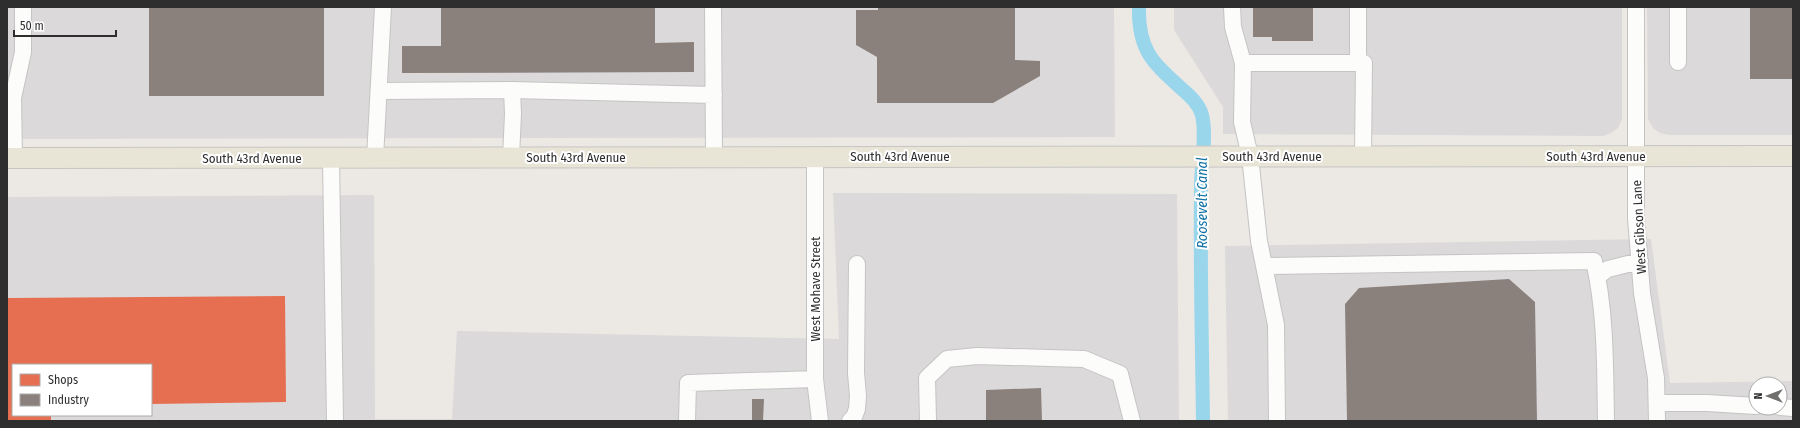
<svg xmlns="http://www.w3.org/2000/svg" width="1800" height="428" viewBox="0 0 1800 428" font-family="'Fira Sans Condensed',sans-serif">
<rect width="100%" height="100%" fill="#ece8e4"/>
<path fill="#dcd9db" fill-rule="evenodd" d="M7 7H1114L1115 137 7 139Z
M1174 7H1622V119L1618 128 1611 133 1603 136 1223 134V107L1174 30Z
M1647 7H1793V135H1669L1660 133 1653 128 1648 119Z
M833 193 1177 194 1179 421H7V197L374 195 375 419H452L457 331 839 339ZM13 365H151V415H13Z
M1651 239 1670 383 1793 381V421H1228L1225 246ZM1756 384H1780V408H1756Z"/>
<path fill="#e76f51" d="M285 296 286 402 151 404V365H13V415H51V421H7V298Z"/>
<path fill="#8a817c" d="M149 7H324V96H149Z
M441 7H655V43L694 42V72L402 73V46H441Z
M878 7H1015V60L1040 61V76L993 103H877V57L856 45V10H878Z
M1253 7H1313V41H1272V37H1253Z
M1750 7H1793V79H1750Z
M1509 279 1535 302 1537 421H1347L1345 304 1359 288Z
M1041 388 1042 421H986V390Z
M752 399H764L763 421H752Z"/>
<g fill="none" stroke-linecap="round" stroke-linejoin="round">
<path stroke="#99d6ec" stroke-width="14" d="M1139 7C1138 50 1152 62 1182 89 1190 96 1199 104 1202 115 1207 136 1201 165 1201 187 1200 265 1202 343 1203 421"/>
<g stroke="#c5c4c5" stroke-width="18">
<path id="minor" d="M713 7 714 156
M1232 7 1233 27 1243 63
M1358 7V63
M1636 7V218L1642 293 1656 378 1657 421
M1678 7V62
M379 91 512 90 714 95
M815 156V379L820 421
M511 157 513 114 512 90
M14 158 13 98 23 52V7
M331 158 335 421
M375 158 383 7
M1264 266 1594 261C1606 313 1605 368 1606 421
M1598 276 1608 269 1640 261
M1657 403H1707L1756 406
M1780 407 1793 408
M687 421 688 383 815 379
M850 421 854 417 857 409 858 396 856 373 857 264
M928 421 927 378 947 359 977 356 1084 359 1120 374 1132 421
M1277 421 1276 325 1259 241 1250 156 1242 122 1243 63H1364L1363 156"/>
</g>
<g stroke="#c6c5c4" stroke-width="22">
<path id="major" d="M7 158 1793 156"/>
</g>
<use href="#minor" stroke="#fcfcfb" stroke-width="16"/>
<use href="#major" stroke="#e8e4d6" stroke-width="20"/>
</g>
<g text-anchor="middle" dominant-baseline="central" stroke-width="4" stroke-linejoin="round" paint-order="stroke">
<g font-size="13" fill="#2e2e2e" stroke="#fff">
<text x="900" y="156">South 43rd Avenue</text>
<text x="1272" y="156">South 43rd Avenue</text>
<text x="1596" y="156">South 43rd Avenue</text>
<text x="576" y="157">South 43rd Avenue</text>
<text x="252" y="158">South 43rd Avenue</text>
<text transform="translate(1639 227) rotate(-93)">West Gibson Lane</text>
<text transform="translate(815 289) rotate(-90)">West Mohave Street</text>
</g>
<g font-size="14" font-style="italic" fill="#0d6fa3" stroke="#fff">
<text transform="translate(1202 203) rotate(-90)">Roosevelt Canal</text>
</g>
</g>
<rect width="1800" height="428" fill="none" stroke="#2e2e2e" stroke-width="16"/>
<rect x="12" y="364" width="140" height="52" fill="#ffffff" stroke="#ababab"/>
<rect x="20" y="374" width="20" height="12" fill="#e76f51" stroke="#ababab"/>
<text x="48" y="384" font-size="12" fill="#2e2e2e">Shops</text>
<rect x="20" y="394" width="20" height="12" fill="#8a817c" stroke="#ababab"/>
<text x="48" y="404" font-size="12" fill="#2e2e2e">Industry</text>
<g transform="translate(1768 396) rotate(270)"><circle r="19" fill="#ffffff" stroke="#ababab"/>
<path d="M0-3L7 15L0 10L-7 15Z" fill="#706f6e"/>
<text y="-6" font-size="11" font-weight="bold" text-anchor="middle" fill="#2e2e2e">N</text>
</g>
<path d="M14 30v6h102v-6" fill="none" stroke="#2e2e2e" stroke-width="2"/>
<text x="20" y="30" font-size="12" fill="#2e2e2e" stroke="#ffffff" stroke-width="3" paint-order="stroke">50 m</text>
</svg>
